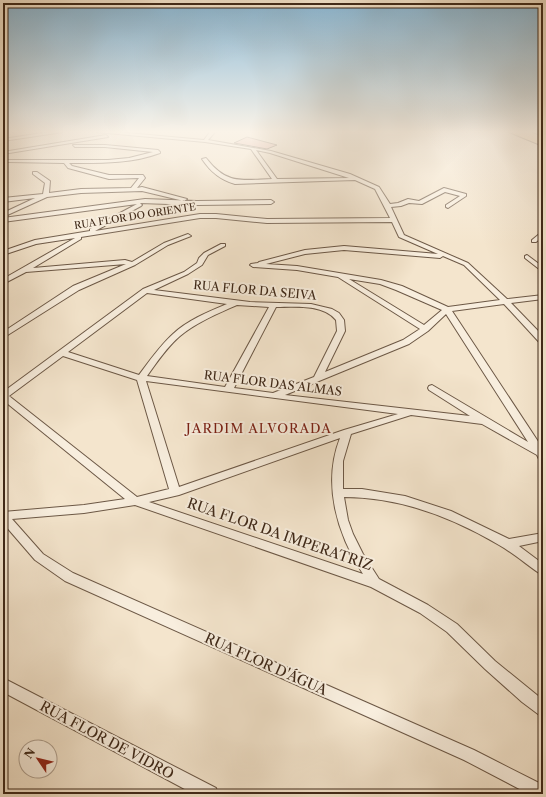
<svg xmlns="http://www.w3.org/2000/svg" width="546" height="797" viewBox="0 0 546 797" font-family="'Libre Caslon Text',serif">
<rect width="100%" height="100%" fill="#f4e5cd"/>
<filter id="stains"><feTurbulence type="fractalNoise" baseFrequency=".005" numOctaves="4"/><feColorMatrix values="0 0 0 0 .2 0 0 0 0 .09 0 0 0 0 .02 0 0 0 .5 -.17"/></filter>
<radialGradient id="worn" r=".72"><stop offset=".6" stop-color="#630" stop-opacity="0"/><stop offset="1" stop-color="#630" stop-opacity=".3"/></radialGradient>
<path fill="#e5aa9e" stroke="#3f2919" d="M247 137 277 145 267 149 234 143Z"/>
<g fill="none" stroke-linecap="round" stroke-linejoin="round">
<g stroke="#6c5846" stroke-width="2">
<path id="minor" d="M49 132H63L3 141V139Z
M96 132H117L204 140 210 132H215L208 140 271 151 350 174 379 187 390 204 398 203 408 199 419 201 444 188 466 194V196L448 208 446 207V205L460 196 445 192 422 204 409 203 401 206 391 207 404 235 468 263 507 299 543 295V299L511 303 543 336V343H540L504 304 452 311 543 449V460L539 459 537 455 482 424 411 415 351 434 343 461V489H362L405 496 451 511 509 539 543 533V541L519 546 543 564V575L539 573C526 564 513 553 499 545 452 517 399 497 344 497L348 520 353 534 363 554 379 579 428 605 457 624 495 661 543 700V716L538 714 522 702 485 669 447 632 420 613 371 587 135 505 84 513 12 519 43 554 73 573 474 750 543 785V794H529L464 760 65 581 35 560 3 523V512L84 505 125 499 3 400V392L143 289 184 272 197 263 199 258 204 253 221 244H225V246L208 255 202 265 188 274 154 290 250 302 311 304 332 309 339 313 344 320 345 331 325 372 403 340 420 329 338 277 297 270 253 267 250 265 251 264 258 263 259 262 305 250 344 246 438 254 399 237 392 222 267 223 216 218H200L81 237V239L33 268 125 260 132 262 164 243 188 234 191 236 168 245 135 265 79 290 3 338V332L73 286 126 264 26 272 3 284V279L75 238 36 244 3 255V251L35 240 90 231V229L137 204 3 222V218L145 199 197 201 271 200 274 202 271 204 197 205 140 203 142 205 141 206 95 231 200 214H216L267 219 390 218 375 189 355 180 235 184C220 180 210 171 202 159L206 158C227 185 241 180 272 179L251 149 205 142ZM256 150 270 153 349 178 277 179ZM344 250 440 258 443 256 464 265 500 300 448 307 402 286 381 280 297 266 266 264 305 254ZM349 279 380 284 396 290 442 310 424 325ZM147 293 227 304C208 312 188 320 173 334 160 346 150 360 139 375L68 352ZM237 305 269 307 225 387 147 376C157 362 167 347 180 336 197 322 217 314 237 305ZM276 307C295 307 323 304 336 320L337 331 314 377 273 393 234 388ZM446 314 528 442 432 385 429 386 428 388 429 390 470 416 285 395 409 344 428 331ZM63 356 137 380 169 489 137 497 9 396ZM146 381 398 414 344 430 179 487ZM340 438C322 484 337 534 363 574L149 502 179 495Z
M106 135 108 137 3 154V152Z
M73 145H105L158 150 160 152V153C131 164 99 163 69 163L72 166 109 175H143L145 178 137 188 142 187 187 199 184 201 142 191 81 193 47 197 3 217V213L35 198 3 202V198L43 194 45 183 33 174V172H37L50 181 49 193 81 189 131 188 139 178 109 179 68 168 64 163 9 162H7V160H108L129 158 153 152 105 147H75Z
M543 231V236L536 242H532V240Z
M527 255 543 267V272L525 258V256Z
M3 678 216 788 218 794H194L3 692Z"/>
</g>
<g stroke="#3f2919" stroke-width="2">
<path id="primary" d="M509 132H519L543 141V146Z"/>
</g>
<g stroke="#3f2919" stroke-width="2">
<path id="motorway" d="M517 132H530L543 137V143Z"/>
</g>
<use href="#minor" fill="#f8eede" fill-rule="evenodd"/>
<use href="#primary" fill="#eac286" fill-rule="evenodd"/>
<use href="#motorway" fill="#eac286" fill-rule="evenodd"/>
</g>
<linearGradient id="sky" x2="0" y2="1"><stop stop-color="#89b8d6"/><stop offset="0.54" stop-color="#faf3e8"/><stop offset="1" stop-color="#faf3e8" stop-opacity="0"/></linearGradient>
<rect width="546" height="244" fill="url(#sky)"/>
<g text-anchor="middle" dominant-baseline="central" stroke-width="4" stroke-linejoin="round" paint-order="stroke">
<g font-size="10" fill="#3f2919" stroke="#f8eede">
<text transform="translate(135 216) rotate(-9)">RUA FLOR DO ORIENTE</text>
</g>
<g font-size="12" fill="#3f2919" stroke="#f8eede">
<text transform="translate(255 290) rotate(5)">RUA FLOR DA SEIVA</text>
<text transform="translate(273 383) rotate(7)">RUA FLOR DAS ALMAS</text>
</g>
<g font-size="13" letter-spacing="1" fill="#7a1f14" stroke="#f8eede">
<text x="259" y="428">JARDIM ALVORADA</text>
</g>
<g font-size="14" fill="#3f2919" stroke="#f8eede">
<text transform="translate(280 534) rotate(19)">RUA FLOR DA IMPERATRIZ</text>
<text transform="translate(266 664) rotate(24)">RUA FLOR D'ÁGUA</text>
<text transform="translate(107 740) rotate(28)">RUA FLOR DE VIDRO</text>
</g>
</g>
<rect width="546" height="797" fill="none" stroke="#f4e5cd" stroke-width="16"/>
<rect x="4" y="4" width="538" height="789" fill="none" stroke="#3f2919" stroke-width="2"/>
<rect x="8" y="8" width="530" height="781" fill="none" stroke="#3f2919"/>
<g transform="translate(38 759) rotate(305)"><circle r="19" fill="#f8eede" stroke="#ae9f8f"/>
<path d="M0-3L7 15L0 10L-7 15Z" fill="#8f2418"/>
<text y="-6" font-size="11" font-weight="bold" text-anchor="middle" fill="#3f2919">N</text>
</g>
<rect width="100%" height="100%" filter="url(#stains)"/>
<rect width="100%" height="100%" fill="url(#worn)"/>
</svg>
